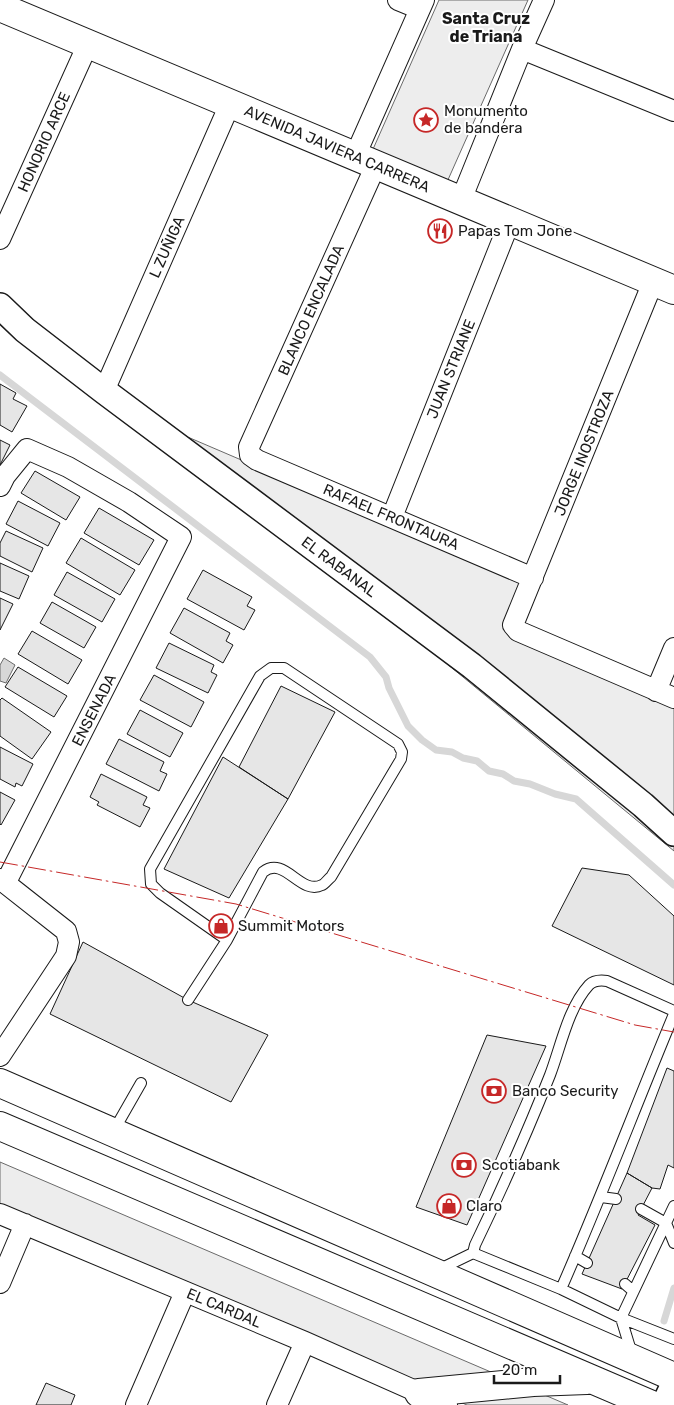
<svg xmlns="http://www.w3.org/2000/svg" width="674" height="1405" viewBox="0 0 674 1405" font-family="Rubik,sans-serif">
<rect width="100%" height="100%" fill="#fff"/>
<path fill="#ededed" stroke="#6a6a6a" d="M439 0H528L443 191 370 156Z
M155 423 526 582 507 630 674 707V851Z
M0 1162 568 1405H467L0 1207Z"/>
<path fill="#d7d7d7" stroke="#6a6a6a" d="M4 658 15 665 6 683 0 681V665Z"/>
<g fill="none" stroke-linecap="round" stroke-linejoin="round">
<path stroke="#d7d7d7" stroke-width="7" d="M0 375 370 657 386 677 389 688 408 726 422 740 436 750 452 752 463 758 477 761 489 771 503 774 514 781 530 784 555 794 576 799 674 885
M664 1321 674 1288"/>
</g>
<path fill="#e6e6e6" stroke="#1a1a1a" d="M0 384 16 393 13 399 27 406 12 432 0 425Z
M0 440 10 445 0 465Z
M35 471 80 497 66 520 21 493Z
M18 501 60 523 48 546 6 524Z
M99 508 154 540 139 565 84 533Z
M6 531 43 548 32 572 0 556V543Z
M81 538 135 570 120 595 66 563Z
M0 563 29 576 19 599 0 591Z
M203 570 252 597 247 606 255 610 244 630 187 599Z
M67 572 115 599 102 622 54 595Z
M0 598 13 604 0 630Z
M52 602 96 627 84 648 40 623Z
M184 608 230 633 226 641 233 645 223 663 170 633Z
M32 631 82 660 68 684 18 654Z
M169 643 214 665 211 672 217 675 208 693 156 668Z
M18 667 67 696 54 717 5 687Z
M154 675 204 702 191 727 140 700Z
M281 686 335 712 288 799 239 767Z
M2 698 51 732 32 759 0 736V700Z
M140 710 183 733 170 757 127 734Z
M119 739 164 762 160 771 167 774 159 791 106 764Z
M0 747 33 764 22 786 16 783 15 787 0 779Z
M223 757 288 799 229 898 164 869Z
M101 774 147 797 143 805 150 808 140 827 97 805 99 802 90 797Z
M0 792 15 800 1 825 0 824Z
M582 868 629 875 674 916V985L552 926Z
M83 942 188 1000 268 1035 231 1102 50 1014Z
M487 1035 546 1046 467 1225 416 1207Z
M667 1068 674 1071V1168L668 1165 660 1189 652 1188 627 1173Z
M627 1173 652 1188 638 1215 655 1225 622 1289 582 1274Z
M46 1383 75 1395 71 1405H36Z"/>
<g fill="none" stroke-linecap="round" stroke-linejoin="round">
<g stroke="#1a1a1a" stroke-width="12">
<path id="service" d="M188 1000 227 940 160 893 151 884 150 869 260 676 271 668H284L398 744 402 752 401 759 331 877C328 879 325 884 322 885 300 896 285 855 263 872L227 940
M113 1132 141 1083
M601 1197 616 1199
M674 1206 621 1318 674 1339
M641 1209 666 1223 674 1243
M473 1253 475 1245C502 1189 527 1133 550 1075 561 1046 568 1008 589 985 594 980 600 980 607 981L674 1011
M575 1256 587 1263
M438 1270 473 1253 561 1289 621 1318 632 1354
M625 1284 633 1291
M561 1289C601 1198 636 1105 674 1014"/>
</g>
<g stroke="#1a1a1a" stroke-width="22">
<path id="minor" d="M398 0 420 9
M522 49 674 111
M355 156 424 0
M376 165 249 447 250 455 257 460 533 578
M461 200 522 49 544 0
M0 239 88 44
M653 282 513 625 518 631 674 698
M104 391 230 104
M0 486 5 476 27 449 68 467 129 502 181 537 6 882
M392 517 510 221
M656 691 674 648
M0 879 66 931 69 942 66 956 0 1056
M0 1214 305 1342 447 1405
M0 1283 25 1224
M136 1405 185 1292
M277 1405 305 1342"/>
</g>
<g stroke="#1a1a1a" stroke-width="28">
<path id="tertiary" d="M0 306 25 330 104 391 472 666 643 805 674 833
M664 1405 674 1384"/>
</g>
<g stroke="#1a1a1a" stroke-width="30">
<path id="secondary" d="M0 7 674 290"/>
</g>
<g stroke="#1a1a1a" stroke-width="30">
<path id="primary" d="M0 1083 674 1377
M0 1126 652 1405
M419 1393 533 1382 587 1380"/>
</g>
<use href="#service" stroke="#fff" stroke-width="10"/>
<use href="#minor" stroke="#fff" stroke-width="20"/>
<use href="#tertiary" stroke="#fff" stroke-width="25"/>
<use href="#secondary" stroke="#fff" stroke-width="28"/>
<use href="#primary" stroke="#fff" stroke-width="28"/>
<path stroke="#c62828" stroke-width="1" stroke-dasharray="18 4 2.5 4" stroke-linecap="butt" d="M0 862 236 904 635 1025 674 1032"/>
</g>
<defs>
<g id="sight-ring" transform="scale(1.25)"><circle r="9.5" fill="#fff" stroke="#c62828" stroke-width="1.5"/><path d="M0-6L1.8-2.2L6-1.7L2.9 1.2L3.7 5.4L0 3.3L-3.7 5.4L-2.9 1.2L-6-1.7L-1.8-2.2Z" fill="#c62828"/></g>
<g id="restaurant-ring" transform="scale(1.25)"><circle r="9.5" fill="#fff" stroke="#c62828" stroke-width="1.5"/><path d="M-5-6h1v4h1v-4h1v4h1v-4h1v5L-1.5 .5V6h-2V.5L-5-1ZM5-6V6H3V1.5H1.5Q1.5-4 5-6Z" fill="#c62828"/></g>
<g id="shop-ring" transform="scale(1.25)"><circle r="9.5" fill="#fff" stroke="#c62828" stroke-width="1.5"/><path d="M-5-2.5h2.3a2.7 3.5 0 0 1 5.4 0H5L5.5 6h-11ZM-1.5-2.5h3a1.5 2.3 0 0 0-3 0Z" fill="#c62828"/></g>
<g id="bank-ring" transform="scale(1.25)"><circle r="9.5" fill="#fff" stroke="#c62828" stroke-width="1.5"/><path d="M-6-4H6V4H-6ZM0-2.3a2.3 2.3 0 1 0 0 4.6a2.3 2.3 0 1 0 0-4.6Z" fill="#c62828"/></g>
</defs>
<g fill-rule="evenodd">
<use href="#sight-ring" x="426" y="120"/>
<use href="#restaurant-ring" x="440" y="231"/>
<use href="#shop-ring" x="221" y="926"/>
<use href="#bank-ring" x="494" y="1091"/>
<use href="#bank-ring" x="464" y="1165"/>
<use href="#shop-ring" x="449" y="1206"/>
</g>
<g text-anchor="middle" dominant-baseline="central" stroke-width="4" stroke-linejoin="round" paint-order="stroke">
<g font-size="15" fill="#1a1a1a" stroke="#fff" text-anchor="start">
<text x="444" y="111">Monumento<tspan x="444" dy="17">de bandera</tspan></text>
<text x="458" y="231">Papas Tom Jone</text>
<text x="238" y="926">Summit Motors</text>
<text x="512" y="1091">Banco Security</text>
<text x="482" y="1165">Scotiabank</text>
<text x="466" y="1206">Claro</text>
</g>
<g font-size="15" fill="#1a1a1a" stroke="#fff">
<text transform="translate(44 142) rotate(-66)">HONORIO ARCE</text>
<text transform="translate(337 149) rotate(23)">AVENIDA JAVIERA CARRERA</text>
<text transform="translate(167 247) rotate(-66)">L ZUÑIGA</text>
<text transform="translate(311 310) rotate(-66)">BLANCO ENCALADA</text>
<text transform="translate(451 369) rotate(-68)">JUAN STRIANE</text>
<text transform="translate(584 453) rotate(-68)">JORGE INOSTROZA</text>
<text transform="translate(391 517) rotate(23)">RAFAEL FRONTAURA</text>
<text transform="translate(339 567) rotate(37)">EL RABANAL</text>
<text transform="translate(94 710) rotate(-63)">ENSENADA</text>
<text transform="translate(224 1308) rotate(23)">EL CARDAL</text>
</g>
<g font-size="16" font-weight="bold" fill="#1a1a1a" stroke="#fff">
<text x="486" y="18">Santa Cruz<tspan x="486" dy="18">de Triana</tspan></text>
</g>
</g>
<path d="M494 1375v8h66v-8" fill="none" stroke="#1a1a1a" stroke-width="2.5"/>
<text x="502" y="1375" font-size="15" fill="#1a1a1a" stroke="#ffffff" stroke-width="4" paint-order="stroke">20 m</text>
</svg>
